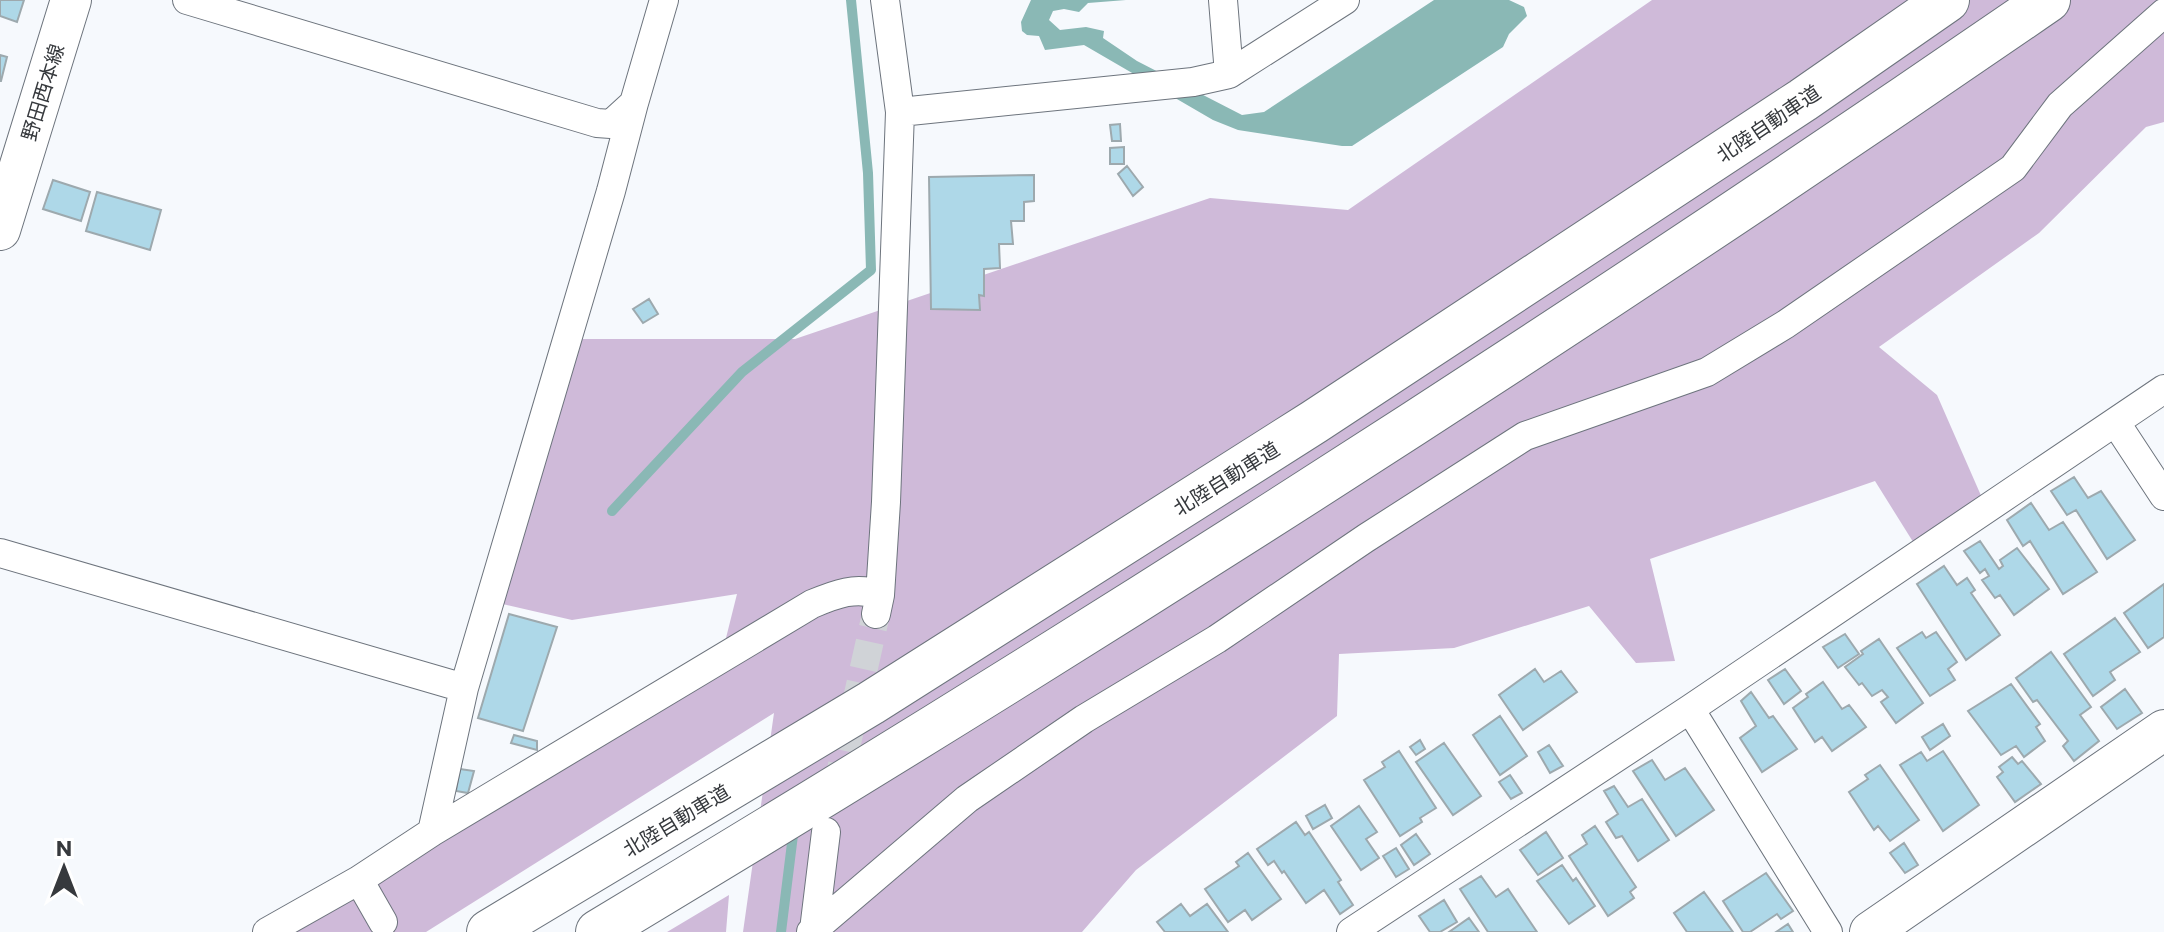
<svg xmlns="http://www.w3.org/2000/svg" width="2164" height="932" viewBox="0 0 2164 932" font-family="Commissioner,'Noto Sans JP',sans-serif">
<rect width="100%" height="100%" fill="#f6f9fd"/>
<path fill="#cfbad9" d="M1652 0H2164V122L2146 127 2039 233 1879 347 1937 395 1986 507 1920 553 1875 481 1650 559 1675 661 1636 663 1589 606 1454 648 1339 654 1337 716 1136 870 1082 932H743L774 713 426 932H264L721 658 737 594 572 620 490 601 568 339H795L1210 198 1348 210Z
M729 895 726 932H667Z"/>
<path fill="#8ab8b5" d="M1031 0H1126L1088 3 1079 12 1064 9 1053 11 1049 20 1060 30 1086 27 1104 31 1103 38 1137 61 1242 115 1264 112 1434 0H1509L1524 7 1527 16 1509 34 1503 47 1352 146H1342L1238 130 1213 120 1084 45 1045 50 1039 36 1027 35 1022 31 1021 22Z"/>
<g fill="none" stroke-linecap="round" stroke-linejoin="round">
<path stroke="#8ab8b5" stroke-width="10" d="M612 511 742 372 871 270 868 173 851 0
M781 932 794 827"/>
</g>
<path fill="#aed8e8" stroke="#9da9ae" stroke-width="2" d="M0 0H24L17 22 0 16Z
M0 55 7 57 1 81H0Z
M1120 124 1121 141H1112L1110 125Z
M1124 147V164H1110V148Z
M1127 166 1143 187 1133 196 1118 174Z
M1034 175V201L1024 202V221H1011L1013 244H999L1000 268 984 269V296L979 295 980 310 931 309 929 177Z
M53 180 90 192 81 221 43 209Z
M97 192 161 210 150 250 86 231Z
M649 299 658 314 643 323 633 309Z
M2074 477 2088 498 2101 491 2135 540 2107 559 2076 510 2067 515 2051 491Z
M2031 503 2049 530 2063 522 2097 572 2063 594 2030 541 2023 546 2007 520Z
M1980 541 1999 569 2003 566 2000 560 2017 548 2049 589 2014 615 2000 595 1995 598 1982 580 1989 576 1985 569 1980 573 1964 551Z
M1944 566 1957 585 1967 578 1975 590 1971 593 2000 635 1966 660 1917 584Z
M2164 584V637L2148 648 2124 613Z
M509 614 557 627 523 731 478 718Z
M2115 618 2140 652 2110 672 2115 680 2093 696 2064 654Z
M1922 632 1926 638 1936 632 1957 662 1948 669 1955 680 1930 696 1897 648Z
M1845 634 1859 654 1838 668 1823 647Z
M1879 639 1923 703 1896 723 1881 702 1888 697 1882 690 1872 696 1862 683 1859 685 1845 667 1863 654 1861 651Z
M2051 652 2091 707 2080 715 2099 741 2074 761 2063 746 2068 741 2037 700 2033 702 2016 678Z
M1535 669 1544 682 1561 671 1577 692 1523 730 1499 695Z
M1785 669 1801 691 1784 704 1768 680Z
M1823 682 1842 709 1849 705 1866 727 1832 751 1822 737 1815 742 1793 708 1808 697 1806 694Z
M2011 684 2040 724 2036 727 2045 741 2024 757 2016 746 2001 755 1968 711Z
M2125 689 2142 713 2117 729 2101 707Z
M1751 692 1769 718 1773 716 1797 749 1762 772 1740 738 1756 726 1741 701Z
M1500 716 1527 756 1500 775 1473 735Z
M1943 724 1950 736 1930 750 1922 737Z
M514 735 537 741V750L511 743Z
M1420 740 1425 749 1416 755 1410 747Z
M1444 743 1481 796 1453 815 1416 762Z
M1549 745 1563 766 1550 773 1538 752Z
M1399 751 1436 808 1420 818 1422 822 1400 836 1364 780 1385 767 1382 762Z
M1943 751 1979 805 1943 831 1900 765 1921 752 1927 761Z
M2012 757 2018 764 2022 761 2041 784 2015 802 1997 777 2003 772 1999 767Z
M1652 760 1665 780 1685 768 1714 810 1676 836 1633 771Z
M1880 765 1919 820 1890 841 1878 826 1874 830 1849 792 1868 779 1865 775Z
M460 769 474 771 468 793 456 791Z
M1510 775 1522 793 1511 799 1499 782Z
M1614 786 1628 807 1642 799 1669 840 1638 861 1622 836 1616 838 1606 822 1618 814 1604 791Z
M1325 805 1332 818 1313 829 1306 816Z
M1359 806 1377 832 1366 839 1379 858 1361 870 1331 826Z
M1296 822 1305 835 1309 832 1341 880 1338 882 1353 905 1340 914 1324 890 1306 903 1284 871 1282 873 1274 861 1268 865 1257 849Z
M1595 826 1636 887 1630 892 1634 898 1608 916 1569 856 1587 844 1582 835Z
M1546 832 1563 858 1538 875 1520 850Z
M1416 834 1430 854 1414 865 1401 845Z
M1904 843 1918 865 1905 873 1890 853Z
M1396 848 1409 869 1396 877 1383 856Z
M1248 853 1281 899 1252 920 1245 910 1228 922 1205 889 1239 866 1236 862Z
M1562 865 1573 881 1576 878 1595 906 1569 924 1537 881Z
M1766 873 1793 911 1781 919 1777 914 1750 932H1743L1723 901Z
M1481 876 1496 897 1508 889 1537 932H1488L1460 889Z
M1704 892 1733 932H1687L1674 913Z
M1444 900 1457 922 1440 932H1430L1419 916Z
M1181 904 1190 916 1207 904 1228 932H1165L1157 922Z
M1469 918 1479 932H1449Z
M1788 924 1793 932H1776Z"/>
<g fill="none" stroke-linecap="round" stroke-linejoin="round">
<path stroke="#d0d3d7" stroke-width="28" stroke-dasharray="28 14" stroke-linecap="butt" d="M836 792 876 614"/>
<g stroke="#6d747d" stroke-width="30">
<path id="street" d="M187 0 597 123 611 124 634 103 664 0
M1223 0 1229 74 1345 0
M900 112 1193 82 1229 74
M2116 423 2164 496
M0 553 464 688
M876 614 880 595 886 502 900 112 885 0
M1690 709 1828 932
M432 832 812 604C836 594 856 586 880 595
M359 880 383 922
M814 930 826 832
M267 932 359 880 432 832 464 688 611 191 634 103
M811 932 967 799 1084 719 1217 639 1366 538 1525 436 1707 372 1786 324 2013 168 2060 105 2164 13
M1351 932 1690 709 2164 389"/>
</g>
<g stroke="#6d747d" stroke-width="42">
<path id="secondary" d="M0 230 71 0
M1870 932 2164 730"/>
</g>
<g stroke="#6d747d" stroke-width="46">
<path id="highway" d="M489 932 871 703 1314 422 1803 100 1947 0
M598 932C1091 636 1575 326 2048 0"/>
</g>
<use href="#street" stroke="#fff" stroke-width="28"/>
<use href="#secondary" stroke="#fff" stroke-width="40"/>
<use href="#highway" stroke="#fff" stroke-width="44"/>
</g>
<g text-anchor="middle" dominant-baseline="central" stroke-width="6" stroke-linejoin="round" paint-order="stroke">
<g font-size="20" fill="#36393d" stroke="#fff">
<text transform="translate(42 92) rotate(-73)">野田西本線</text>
<text transform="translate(1768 123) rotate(-34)">北陸自動車道</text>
<text transform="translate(1226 478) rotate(-32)">北陸自動車道</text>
<text transform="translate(676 820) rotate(-31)">北陸自動車道</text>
</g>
</g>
<g transform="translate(64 868)" stroke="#ffffff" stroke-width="6" paint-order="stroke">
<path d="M0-6L14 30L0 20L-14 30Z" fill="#36393d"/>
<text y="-12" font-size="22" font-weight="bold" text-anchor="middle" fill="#36393d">N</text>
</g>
</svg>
